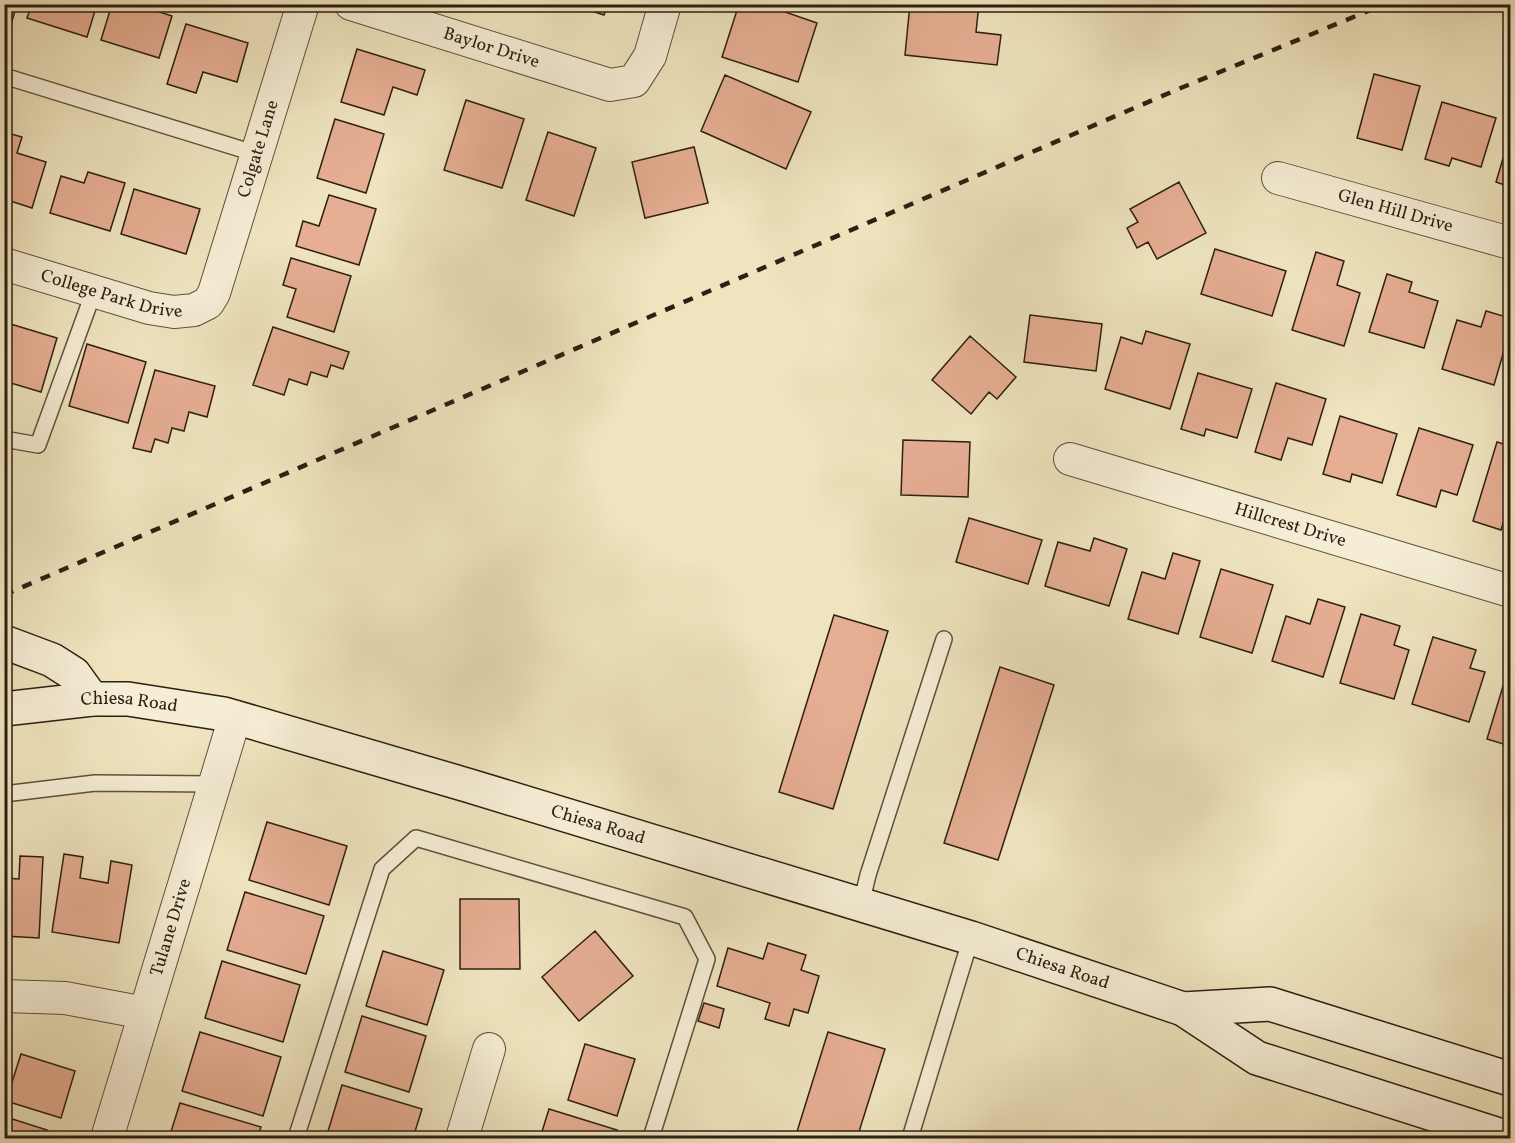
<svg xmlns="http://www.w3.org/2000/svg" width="1515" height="1143" viewBox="0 0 1515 1143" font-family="Vollkorn,serif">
<rect width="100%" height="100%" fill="#efe4be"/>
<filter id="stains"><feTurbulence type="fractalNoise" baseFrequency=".00333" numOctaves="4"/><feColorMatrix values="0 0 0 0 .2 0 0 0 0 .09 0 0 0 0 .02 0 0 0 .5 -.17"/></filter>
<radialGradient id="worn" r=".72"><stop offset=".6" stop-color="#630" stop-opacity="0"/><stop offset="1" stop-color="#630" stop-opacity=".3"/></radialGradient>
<path fill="#e6ae93" stroke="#2d1f12" stroke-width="1.5" d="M4 4H17L8 35 4 33Z
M32 4H97L87 37 27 18Z
M112 4H135L172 16 159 58 101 40Z
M570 4H608L604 15Z
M739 4H762L817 23 798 82 722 57Z
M910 4H979L976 32 1001 35 997 65 905 55Z
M186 24 248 43 237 82 203 72 196 93 167 84Z
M357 49 425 70 417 95 393 87 384 115 341 102Z
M1374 74 1420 86 1402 150 1357 138Z
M725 75 811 112 786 169 701 131Z
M466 100 524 119 502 188 444 170Z
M1442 102 1496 118 1481 167 1452 158 1449 166 1425 159Z
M335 119 384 134 366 193 317 178Z
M4 132 22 137 17 153 46 162 32 208 4 199Z
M548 132 596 148 574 216 526 200Z
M1510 135V187L1496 182Z
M694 147 708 203 645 218 632 162Z
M88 172 125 183 110 231 50 213 61 176 84 183Z
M1179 182 1206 233 1157 259 1148 242 1137 248 1127 228 1138 222 1130 209Z
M134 189 200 209 186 254 121 234Z
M329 195 376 209 359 265 296 246 303 221 319 226Z
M1215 249 1286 271 1272 316 1201 294Z
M1316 252 1344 261 1337 285 1360 293 1344 346 1292 330Z
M291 258 351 276 334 332 287 317 296 289 283 285Z
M1387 274 1412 282 1409 292 1438 301 1424 348 1369 332Z
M1486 311 1510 318V330L1494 385 1442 369 1457 320 1481 327Z
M1030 315 1102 324 1096 371 1024 362Z
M4 322 57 338 41 392 4 381Z
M273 327 349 352 343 369 331 365 327 377 311 372 307 385 289 379 284 395 253 385Z
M1146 331 1190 344 1170 409 1105 389 1121 337 1142 344Z
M970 336 1016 377 997 399 989 392 971 414 932 380Z
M87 344 146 362 128 423 69 406Z
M155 370 215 386 207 417 189 412 184 431 172 428 168 443 155 439 151 452 133 448Z
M1198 373 1252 389 1237 438 1206 429 1204 436 1181 429Z
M1276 383 1326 399 1312 445 1288 438 1281 460 1255 452Z
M1340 416 1397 434 1382 483 1352 474 1350 482 1323 474Z
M1419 428 1473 445 1457 495 1441 490 1436 507 1397 495Z
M903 440 970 442 968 497 901 495Z
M1497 442 1510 446V506L1509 505 1501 530 1473 521Z
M969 518 1042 540 1028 584 956 562Z
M1094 538 1127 549 1109 606 1045 586 1058 542 1090 551Z
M1173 553 1200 561 1178 634 1128 619 1142 572 1165 579Z
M1221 569 1273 585 1252 653 1200 637Z
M1318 599 1345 607 1323 677 1272 661 1286 616 1310 624Z
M1361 614 1400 626 1394 645 1409 650 1394 699 1340 683Z
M834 615 888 631 833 809 779 792Z
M1433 637 1476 650 1470 668 1485 672 1469 722 1412 704Z
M1000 667 1054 685 998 860 944 843Z
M1504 683 1510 685V746L1487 739Z
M267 822 347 846 329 905 249 880Z
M64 854 83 857 80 878 108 883 111 861 132 865 119 943 52 932Z
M20 856 43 857 39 938 4 936V878L19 879Z
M245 892 324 916 306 974 227 950Z
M460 899H519L520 969H460Z
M595 931 633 976 579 1021 542 977Z
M768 943 806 955 801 970 819 976 808 1013 794 1009 789 1026 765 1019 770 1003 717 986 728 948 763 959Z
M383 951 444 970 427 1025 366 1006Z
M222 961 300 985 283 1042 205 1018Z
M704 1003 724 1009 719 1028 698 1021Z
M362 1016 426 1036 409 1092 345 1072Z
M200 1032 281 1057 263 1116 182 1091Z
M828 1032 885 1049 857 1138H795Z
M585 1044 635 1059 617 1116 568 1100Z
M21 1054 75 1071 61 1118 6 1101Z
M342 1085 422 1109 413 1138H326Z
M180 1103 261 1127 257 1138H169Z
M549 1109 617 1130 614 1138H540Z
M6 1117 47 1130 45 1138H4Z"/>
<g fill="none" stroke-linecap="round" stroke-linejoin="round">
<g stroke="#5e503d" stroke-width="18">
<path id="lane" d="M4 76 257 154
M4 439 38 445 94 291
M4 794 95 783 215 784
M861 904 868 875 944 639
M296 1138 382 869 416 838 685 917 707 959 651 1138
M910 1138 971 938"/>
</g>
<g stroke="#5e503d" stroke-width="34">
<g id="street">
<path id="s1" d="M351 4 610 85 634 81 650 56 665 4"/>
<path id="s2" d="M1278 178 1510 243"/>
<path id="s3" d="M4 264 149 308 174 312 194 310 208 303 214 293 303 4"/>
<path id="s4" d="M1070 459 1510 591"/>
<path d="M4 996 65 998 145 1013"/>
<path id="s5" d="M107 1138 235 717"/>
<path d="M462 1138 489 1049"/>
</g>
</g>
<g stroke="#2d1f12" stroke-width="36">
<g id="secondary">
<path d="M4 642 52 660 74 674 92 699"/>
<path id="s6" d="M4 709 92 699H128L224 714 470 786 971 938 1183 1009 1257 1058 1508 1138"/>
<path d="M1183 1009 1270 1004 1510 1079"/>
</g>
</g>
<use href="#lane" stroke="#f5edd5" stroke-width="15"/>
<use href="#street" stroke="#f5edd5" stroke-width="32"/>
<use href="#secondary" stroke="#f5edd5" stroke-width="33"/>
<path stroke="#2d1f12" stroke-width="4.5" stroke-dasharray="10 10" stroke-linecap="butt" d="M4 595 1176 90 1385 4"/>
</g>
<g text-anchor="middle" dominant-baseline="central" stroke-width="4.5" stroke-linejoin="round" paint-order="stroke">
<g font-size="18" fill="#2d1f12" stroke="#f5edd5">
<text stroke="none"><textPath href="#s1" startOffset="147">Baylor Drive</textPath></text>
<text stroke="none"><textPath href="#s3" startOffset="375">Colgate Lane</textPath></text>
<text stroke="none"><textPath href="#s2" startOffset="122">Glen Hill Drive</textPath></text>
<text stroke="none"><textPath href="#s3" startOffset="112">College Park Drive</textPath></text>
<text stroke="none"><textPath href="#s4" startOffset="230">Hillcrest Drive</textPath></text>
<text stroke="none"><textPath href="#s6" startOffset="126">Chiesa Road</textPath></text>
<text stroke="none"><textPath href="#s6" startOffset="612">Chiesa Road</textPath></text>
<text stroke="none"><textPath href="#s5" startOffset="220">Tulane Drive</textPath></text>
<text stroke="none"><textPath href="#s6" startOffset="1098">Chiesa Road</textPath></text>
</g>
</g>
<rect width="1515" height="1143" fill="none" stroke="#efe4be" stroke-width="24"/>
<rect x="6" y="6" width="1503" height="1131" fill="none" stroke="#2d1f12" stroke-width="3"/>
<rect x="12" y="12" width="1491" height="1119" fill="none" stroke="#2d1f12" stroke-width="1.5"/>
<rect width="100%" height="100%" filter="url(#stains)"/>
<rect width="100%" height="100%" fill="url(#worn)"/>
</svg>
